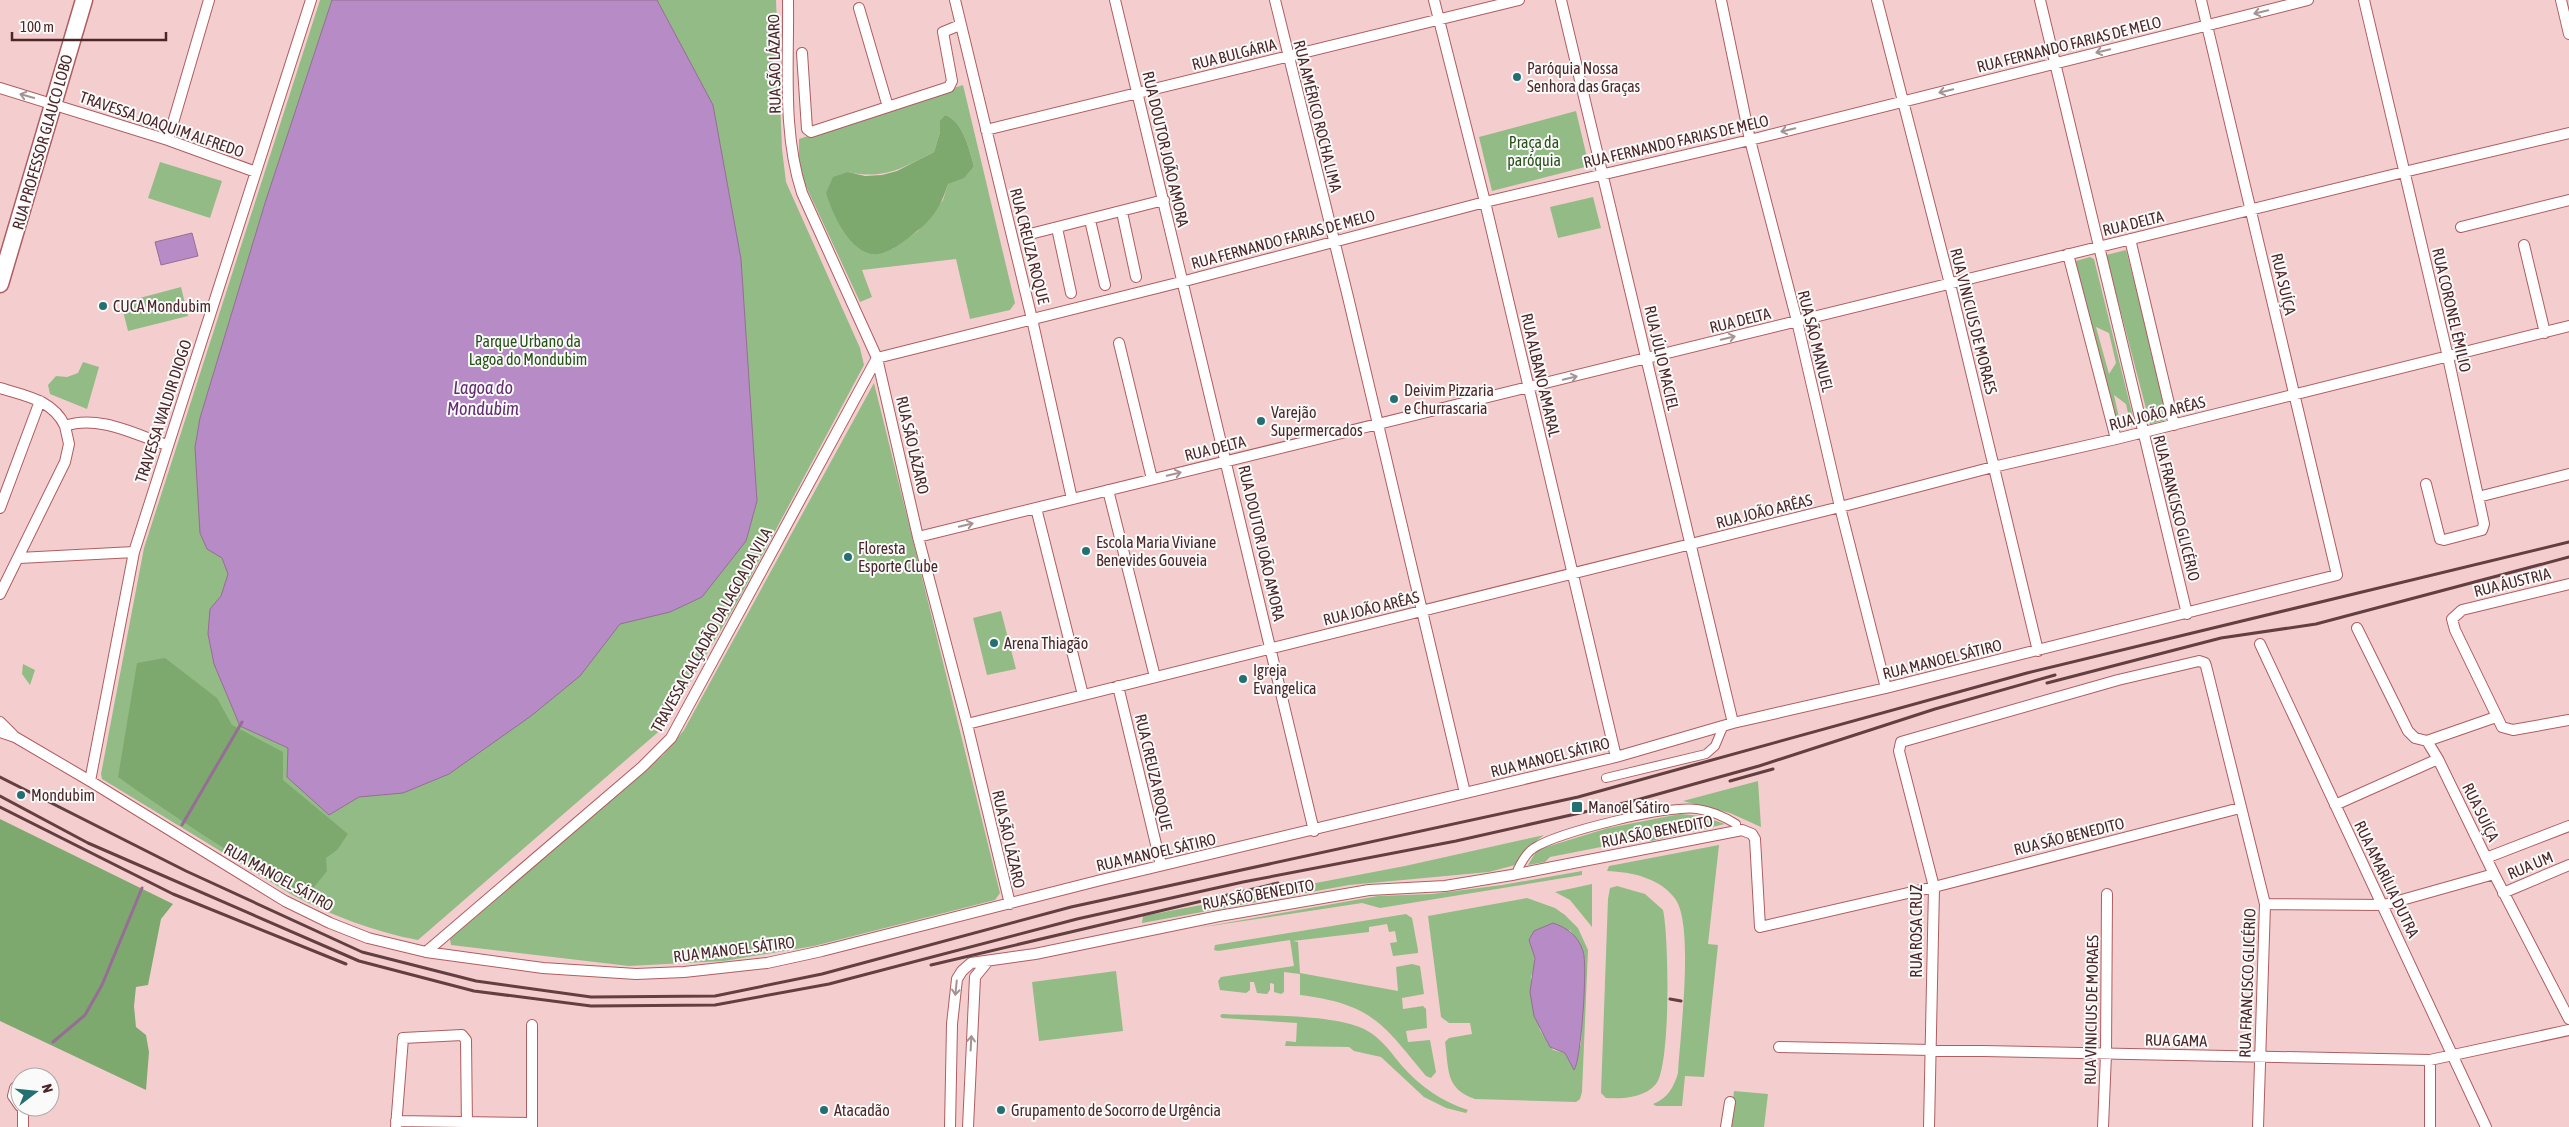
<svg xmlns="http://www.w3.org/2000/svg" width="2569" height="1127" viewBox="0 0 2569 1127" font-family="'Asap Condensed',sans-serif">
<rect width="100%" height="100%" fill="#f4cece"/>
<path fill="#93bb86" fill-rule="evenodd" d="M320 0H776L782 149 786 182 860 348 864 365 736 604 664 727 418 940C375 932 333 916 294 896L102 779 101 774 144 548Z
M963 85 1015 303 1010 310 970 319 956 259 862 270 872 297 860 302 804 182 799 164V139ZM945 115C963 121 969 149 974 166L948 184 943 200 918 231 892 249 848 172C885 180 902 168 934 152L940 132V120Z
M1576 111 1589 166 1492 191 1479 137Z
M160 162 222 181 210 218 148 198Z
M1593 197 1601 228 1558 238 1550 207Z
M2126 250 2170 419 2150 424 2106 255Z
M2090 257 2094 259 2134 421 2133 425 2121 428 2117 426 2075 264 2076 261ZM2096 327 2109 333 2116 363 2109 374ZM2114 395 2126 404 2130 422H2120Z
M181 287 188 316 128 331 121 303Z
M83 362 99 367 87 409 50 394 48 385 56 376 67 377 78 373Z
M874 383 1000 893 995 900 814 946 724 961 629 966 451 945 450 939 663 755 684 730Z
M1001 611 1016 669 987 675 973 618Z
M23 664 35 670 30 685 22 674Z
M1758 781 1761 827 1730 813 1683 801Z
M1680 814 1702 816 1725 824 1651 841 1642 839 1550 857 1545 862 1528 865 1537 850 1543 848 1608 828Z
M1544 835 1526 849 1515 865 1489 872 1349 885 1142 923 1143 916 1405 866Z
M1719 845 1708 944 1718 945 1704 1077 1685 1076 1682 1106H1656L1653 1104C1667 1099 1674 1087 1678 1073 1680 1036 1694 928 1676 900 1661 878 1632 872 1607 871L1609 866Z
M1582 871V875L1380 908 1362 903 1197 928 1378 896 1432 894 1502 885Z
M1592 884V927L1570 900 1555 892Z
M1617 886 1645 894 1663 910C1669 935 1671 1066 1656 1084 1644 1098 1623 1099 1606 1098L1601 1093 1608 899 1610 888Z
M1527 898 1555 908 1565 915 1578 928 1588 950 1582 1092 1580 1099 1576 1102 1475 1099C1445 1089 1449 1069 1445 1042L1449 1038 1472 1034 1470 1023H1449L1441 1017 1428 916ZM1570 930 1583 951 1584 961 1581 1043 1574 1070 1565 1053 1553 1050 1540 1030 1531 977 1535 965 1534 951Z
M1406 914 1412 918 1418 950V953L1393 956 1390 943 1397 942 1395 931 1389 932 1387 924 1369 927V932L1293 941 1298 942 1300 973 1398 991 1396 967 1412 964 1420 966 1424 994 1402 998 1403 1009 1423 1006 1426 1009 1427 1028 1406 1031 1408 1042 1430 1040 1436 1072 1431 1078 1426 1076C1383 1024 1372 1004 1300 995V974L1284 972V992L1281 994 1274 992V984L1270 983V990L1267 994 1257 993 1254 982H1250V990L1246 993 1220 990 1218 981 1221 977 1294 966 1290 940 1218 951 1214 950 1215 945Z
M1116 971 1123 1031 1039 1041 1032 982Z
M1222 1014C1259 1016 1343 1013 1371 1033 1384 1042 1393 1055 1402 1066 1421 1087 1441 1101 1468 1110L1466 1113 1446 1108 1424 1097 1381 1057 1354 1051 1349 1047 1285 1046 1286 1041 1296 1042 1297 1023 1222 1018 1220 1016Z
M1734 1091 1768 1094 1764 1127H1730Z"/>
<path fill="#7da96f" d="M945 115C963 121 969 149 974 166L964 178 948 184C940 209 932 220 911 236 902 243 890 252 878 254 851 257 832 213 826 193L833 177 848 172 865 176 882 175 897 171 934 152 940 132V120Z
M165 658 217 698 232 725 283 752V780L348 834 337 850 326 858 327 871 306 897C241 861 179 820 118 777L137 663Z
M0 819 173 904 161 919 148 985 136 987 134 1006 136 1027 146 1035 149 1052 146 1090 0 1021Z"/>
<path fill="#b78bc5" stroke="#976d96" d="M332 0H657L713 105 741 259 757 501 746 541 702 597 670 612 620 624 580 676 531 716 449 774 403 793 359 797 329 815 287 777 288 748 240 726 214 664 208 634 210 609 221 596 228 574 222 558 207 549 200 533 195 447 200 418 265 203Z
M192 233 198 256 161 265 155 242Z
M1553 923C1568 928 1578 936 1583 951 1588 964 1581 1062 1574 1070L1565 1053 1550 1047 1534 1016 1530 992 1535 958 1529 940 1534 931Z"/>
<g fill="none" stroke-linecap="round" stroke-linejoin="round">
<path stroke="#976d96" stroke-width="3" d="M182 825 242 722
M53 1042 85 1015 102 985 142 888"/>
<g stroke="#af5d61" stroke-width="10">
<path id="pedestrian" d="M1606 778 1706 754 1715 746 1723 727
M1518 869C1522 861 1527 852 1534 848 1558 832 1669 805 1697 809 1711 811 1725 817 1736 824"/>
</g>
<g stroke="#af5d61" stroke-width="12">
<path id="minor" d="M788 0C789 64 782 132 802 193L877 358 918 537 967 724 1010 904
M955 0 1032 319 1072 499
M1115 0 1314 831
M1275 0 1348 297 1465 793
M1434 0 1485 202 1616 757
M1561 0 1733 723
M1721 0 1750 140 1797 321 1840 507 1886 688
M1877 0 1950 284 2038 651
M2040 0 2187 614
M2364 0 2448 357 2484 524 2482 530 2444 540 2440 539 2426 484
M2561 0 2569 34
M859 8 888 107
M802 53 807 129 811 132 949 87 952 81 943 32 960 25
M0 88 168 140 256 172
M986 130 1519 0
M168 140 209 0
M1122 212 1136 277
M1090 220 1105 285
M2461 227 2569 200
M1057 228 1071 293
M1034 233 1164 200
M2130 239 2174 425
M2524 245 2545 333
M2068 254 2116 439
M1119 343 1152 479
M877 358 1181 282 1485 202 1750 140 2308 0
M0 388C26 396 53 400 65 426 98 414 136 435 167 445
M1108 490 1155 677
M2478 497 2569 474
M0 508 40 401
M1036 508 1083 695
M918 537 2404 172 2569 133
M19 558 134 552
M2569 584 2462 610 2452 619 2455 630 2502 727 2513 730 2569 720
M0 594 65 462 69 444 65 426
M2357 628 2408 731 2415 738 2427 741 2438 759 2494 874 2569 1019
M2260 644 2486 1127
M1118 686 1161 865
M0 722 13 735
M967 724 1840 507 1993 467 2116 439 2569 326
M0 732 15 737 90 781 285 901 330 923 368 938 426 952 543 968 636 974 684 972 767 963 822 951 1101 880 1616 757 1733 723 1886 688 2337 575 2201 0
M2427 741 2496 717
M90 781 134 552 311 0
M2335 805 2438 759
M2486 858 2569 826
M2503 893 2569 865
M2265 904 2384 905 2494 874
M426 952 642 767 671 738 877 358
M1779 1047 2430 1060 2569 1030
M2430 1060V1127
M20 1084 15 1088 13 1096 20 1106
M396 1121 532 1123
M23 1127V1107H29
M396 1127 403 1038 462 1035 466 1040 467 1127
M532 1127V1025
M950 1127 952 1024 957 979 962 971 971 963 1035 954 1219 916 1369 890 1445 886 1512 875 1742 830 1752 834 1755 839 1760 927 1934 887 2240 808
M968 1127 975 977 988 961
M1726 1127 1730 1102
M1929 1127 1934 887 1899 751 1901 742 2118 680 2199 661 2205 663 2206 666 2265 904 2258 1127
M2103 1127 2106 1054 2107 894"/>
</g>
<g stroke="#af5d61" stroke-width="19">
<path id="primary" d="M0 284 84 0"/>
</g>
<use href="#pedestrian" stroke="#fff" stroke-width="8"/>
<use href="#minor" stroke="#fff" stroke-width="10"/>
<use href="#primary" stroke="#fff" stroke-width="16"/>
<path stroke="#633f41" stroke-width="3" d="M2047 683 2221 638 2316 624 2569 557
M0 777 186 871 362 952 476 981 591 997 715 996 822 974 1071 907 1578 797 2027 673 2569 542
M1730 781 1773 769
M0 796 88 843 359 961 474 991 591 1006 715 1005 829 984 1077 919 1243 882 1456 841 1633 801 1759 766 1935 709 2055 675
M0 807 173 894 346 964
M931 965 1278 883
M1670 999 1681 1001"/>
</g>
<defs><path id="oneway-shaft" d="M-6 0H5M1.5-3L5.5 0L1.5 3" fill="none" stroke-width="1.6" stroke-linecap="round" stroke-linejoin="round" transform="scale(1.25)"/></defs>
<g stroke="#a59394">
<use href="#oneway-shaft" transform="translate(2261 12) rotate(166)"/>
<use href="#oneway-shaft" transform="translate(2103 51) rotate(166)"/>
<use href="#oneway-shaft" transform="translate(1946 91) rotate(166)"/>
<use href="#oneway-shaft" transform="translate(27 96) rotate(-164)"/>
<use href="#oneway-shaft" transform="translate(1788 130) rotate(166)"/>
<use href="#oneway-shaft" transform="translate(1728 338) rotate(-14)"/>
<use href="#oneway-shaft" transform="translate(1570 378) rotate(-14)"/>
<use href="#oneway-shaft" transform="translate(1174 474) rotate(-14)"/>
<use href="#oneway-shaft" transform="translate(966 525) rotate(-14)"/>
<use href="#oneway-shaft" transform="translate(956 988) rotate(96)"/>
<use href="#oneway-shaft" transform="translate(971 1043) rotate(-87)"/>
</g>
<g fill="#236f71" stroke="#fafafa" stroke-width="2">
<circle cx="1517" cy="77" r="5"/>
<circle cx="103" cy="306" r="5"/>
<circle cx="1394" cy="399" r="5"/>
<circle cx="1261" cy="421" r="5"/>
<circle cx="1086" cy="551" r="5"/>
<circle cx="848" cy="557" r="5"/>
<circle cx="994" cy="643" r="5"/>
<circle cx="1243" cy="679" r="5"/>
<circle cx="21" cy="795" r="5"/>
<rect x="1571" y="801" width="12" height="12" rx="2.5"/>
<circle cx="824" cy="1110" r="5"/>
<circle cx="1001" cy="1110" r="5"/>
</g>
<g text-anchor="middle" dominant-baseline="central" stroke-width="4" stroke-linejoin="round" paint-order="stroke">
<g font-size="16" fill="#4b2729" stroke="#fafafa">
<text transform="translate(2069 44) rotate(-14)">RUA FERNANDO FARIAS DE MELO</text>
<text transform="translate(1234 54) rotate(-14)">RUA BULGÁRIA</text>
<text transform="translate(774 64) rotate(-91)">RUA SÃO LÁZARO</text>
<text transform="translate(1318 116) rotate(76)">RUA AMÉRICO ROCHA LIMA</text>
<text transform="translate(162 124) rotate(19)">TRAVESSA JOAQUIM ALFREDO</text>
<text transform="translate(1676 141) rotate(-13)">RUA FERNANDO FARIAS DE MELO</text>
<text transform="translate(42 142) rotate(-74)">RUA PROFESSOR GLAUCO LOBO</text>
<text transform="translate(1166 149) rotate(77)">RUA DOUTOR JOÃO AMORA</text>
<text transform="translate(2133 223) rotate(-14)">RUA DELTA</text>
<text transform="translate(1283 239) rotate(-15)">RUA FERNANDO FARIAS DE MELO</text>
<text transform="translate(1030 246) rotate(76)">RUA CREUZA ROQUE</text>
<text transform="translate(2284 284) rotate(77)">RUA SUÍÇA</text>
<text transform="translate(2452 310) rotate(77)">RUA CORONEL ÉMILIO</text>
<text transform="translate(1740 320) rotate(-14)">RUA DELTA</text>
<text transform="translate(1974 321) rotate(76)">RUA VINICIUS DE MORAES</text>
<text transform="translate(1816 341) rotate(76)">RUA SÃO MANUEL</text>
<text transform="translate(1662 358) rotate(77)">RUA JÚLIO MACIEL</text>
<text transform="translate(1541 375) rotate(77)">RUA ALBANO AMARAL</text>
<text transform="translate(163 411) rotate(-72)">TRAVESSA WALDIR DIOGO</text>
<text transform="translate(2157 413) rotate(-14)">RUA JOÃO ARÊAS</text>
<text transform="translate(913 445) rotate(77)">RUA SÃO LÁZARO</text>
<text transform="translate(1215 448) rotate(-14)">RUA DELTA</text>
<text transform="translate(2177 508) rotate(76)">RUA FRANCISCO GLICÉRIO</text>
<text transform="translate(1764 511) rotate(-14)">RUA JOÃO ARÊAS</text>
<text transform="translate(1262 543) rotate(77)">RUA DOUTOR JOÃO AMORA</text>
<text transform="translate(2512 582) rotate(-14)">RUA ÁUSTRIA</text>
<text transform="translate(1371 608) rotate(-14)">RUA JOÃO ARÊAS</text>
<text transform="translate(711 630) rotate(-61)">TRAVESSA CALÇADÃO DA LAGOA DA VILA</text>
<text transform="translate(1942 659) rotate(-14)">RUA MANOEL SÁTIRO</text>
<text transform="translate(1550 757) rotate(-14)">RUA MANOEL SÁTIRO</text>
<text transform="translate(1154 772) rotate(77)">RUA CREUZA ROQUE</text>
<text transform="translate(2481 812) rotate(64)">RUA SUÍÇA</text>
<text transform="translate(1657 831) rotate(-11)">RUA SÃO BENEDITO</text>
<text transform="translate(2069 836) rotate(-14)">RUA SÃO BENEDITO</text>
<text transform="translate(1009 839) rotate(77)">RUA SÃO LÁZARO</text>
<text transform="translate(1156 852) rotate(-13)">RUA MANOEL SÁTIRO</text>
<text transform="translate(2530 865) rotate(-23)">RUA UM</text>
<text transform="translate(279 877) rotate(29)">RUA MANOEL SÁTIRO</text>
<text transform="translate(2387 879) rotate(64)">RUA AMARÍLIA DUTRA</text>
<text transform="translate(1258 894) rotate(-10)">RUA SÃO BENEDITO</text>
<text transform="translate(1916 931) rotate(-90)">RUA ROSA CRUZ</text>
<text transform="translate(734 949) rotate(-7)">RUA MANOEL SÁTIRO</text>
<text transform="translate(2247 983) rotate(-88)">RUA FRANCISCO GLICÉRIO</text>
<text transform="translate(2091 1010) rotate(-89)">RUA VINICIUS DE MORAES</text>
<text transform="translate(2176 1040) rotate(1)">RUA GAMA</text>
</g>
<g font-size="16" fill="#4b2729" stroke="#fafafa" text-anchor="start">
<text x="1527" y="68">Paróquia Nossa<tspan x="1527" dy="18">Senhora das Graças</tspan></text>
<text x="113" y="306">CUCA Mondubim</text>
<text x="1404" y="390">Deivim Pizzaria<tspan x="1404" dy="18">e Churrascaria</tspan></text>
<text x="1271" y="412">Varejão<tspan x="1271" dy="18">Supermercados</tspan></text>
<text x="1096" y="542">Escola Maria Viviane<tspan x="1096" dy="18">Benevides Gouveia</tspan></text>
<text x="858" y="548">Floresta<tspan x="858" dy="18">Esporte Clube</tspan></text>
<text x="1004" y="643">Arena Thiagão</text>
<text x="1253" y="670">Igreja<tspan x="1253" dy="18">Evangelica</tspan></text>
<text x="31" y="795">Mondubim</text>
<text x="1588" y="807">Manoel Sátiro</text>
<text x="834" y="1110">Atacadão</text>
<text x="1011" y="1110">Grupamento de Socorro de Urgência</text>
</g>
<g font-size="16" fill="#275117" stroke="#fafafa">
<text x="1534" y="142">Praça da<tspan x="1534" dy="18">paróquia</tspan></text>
<text x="528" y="341">Parque Urbano da<tspan x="528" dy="18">Lagoa do Mondubim</tspan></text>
</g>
<g font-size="18" font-style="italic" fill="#612b70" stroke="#fafafa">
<text x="483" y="387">Lagoa do<tspan x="483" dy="21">Mondubim</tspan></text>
</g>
</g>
<g transform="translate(35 1092) rotate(74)"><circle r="24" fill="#fafafa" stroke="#b4a6a6"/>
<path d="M0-4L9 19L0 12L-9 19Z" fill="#236f71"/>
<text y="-8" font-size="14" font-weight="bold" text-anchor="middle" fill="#4b2729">N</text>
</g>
<path d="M12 32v8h154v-8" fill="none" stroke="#4b2729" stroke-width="2.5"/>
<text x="20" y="32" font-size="15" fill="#4b2729" stroke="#fafafa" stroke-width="4" paint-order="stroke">100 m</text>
</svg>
